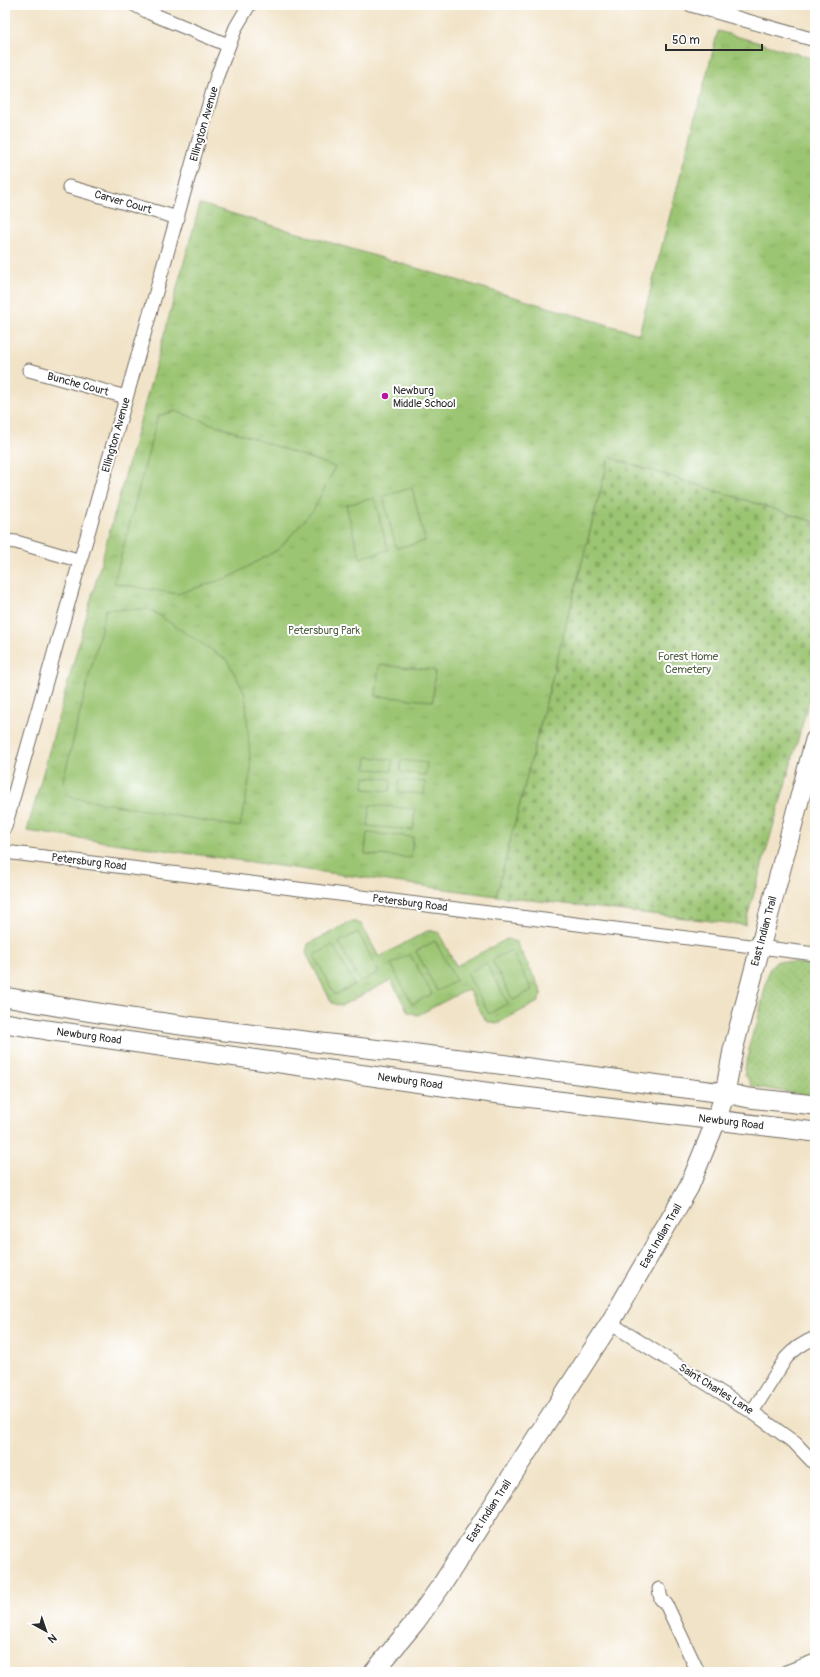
<svg xmlns="http://www.w3.org/2000/svg" width="820" height="1677" viewBox="0 0 820 1677" font-family="Pangolin,sans-serif">
<defs>
<pattern id="grass-dots" width="8" height="8" patternUnits="userSpaceOnUse"><rect width="8" height="8" fill="#9bc572"/><path d="M2 2h.1M6 6h.1" fill="none" stroke="#86a963" stroke-width="1.8" stroke-linecap="round"/></pattern>
<pattern id="cemetery-stones" width="16" height="16" patternUnits="userSpaceOnUse"><rect width="16" height="16" fill="#9bc572"/><path d="M2 7V4a2 2 0 0 1 4 0v3zM10 15v-3a2 2 0 0 1 4 0v3z" fill="#86a963"/></pattern>
<pattern id="park-tufts" width="24" height="20" patternUnits="userSpaceOnUse"><rect width="24" height="20" fill="#9bc572"/><path d="M3 7l-1-3M5 7V3M7 7l1-3M15 17l-1-3M17 17v-4M19 17l1-3" fill="none" stroke="#86a963"/></pattern>
</defs>
<rect width="100%" height="100%" fill="#fff"/>
<filter id="ink" filterUnits="userSpaceOnUse"><feTurbulence type="fractalNoise" baseFrequency=".025" numOctaves="2"/><feDisplacementMap in="SourceGraphic" scale="8" xChannelSelector="R" yChannelSelector="G"/><feConvolveMatrix kernelMatrix="1 2 1 2 8 2 1 2 1" color-interpolation-filters="sRGB"/></filter>
<filter id="wash" filterUnits="userSpaceOnUse"><feTurbulence type="fractalNoise" baseFrequency=".012" numOctaves="4" result="noise"/><feDisplacementMap in="SourceGraphic" scale="16" xChannelSelector="R" yChannelSelector="G"/><feGaussianBlur stdDeviation="0.9" result="paint"/><feColorMatrix in="noise" values="0 0 0 0 0 0 0 0 0 0 0 0 0 0 0 0 0 1.4 0 .05"/><feComposite in="paint" operator="in"/></filter>
<g filter="url(#wash)">
<rect width="100%" height="100%" fill="#f1e3c7"/>
<path fill="url(#grass-dots)" stroke="#63784e" d="M780 961 815 965V1097L751 1086C751 1081 747 1079 745 1074 744 1066 748 1058 750 1051L748 1050 754 1029 756 1028 769 970 775 962Z"/>
<path fill="url(#cemetery-stones)" stroke="#63784e" d="M609 457 815 522V680L745 925 496 896Z"/>
<path fill="url(#park-tufts)" stroke="#63784e" d="M718 31 815 59V522L609 457 496 896 27 831 200 204 639 334Z
M352 921 361 924 379 957 429 930 439 933 456 966 507 939 516 942 542 992 538 1002 496 1024 486 1021 468 989 418 1015 408 1012 391 980 341 1006 332 1003 306 953 308 944Z"/>
<path fill="#9bc572" stroke="#63784e" d="M175 411 335 467 314 509 279 549 230 577 177 594 114 583 158 416Z
M412 488 425 541 396 548 383 496Z
M374 498 388 550 360 558 346 505Z
M106 609H149L227 660 245 693 251 770 240 827 70 797 63 781Z
M379 665 435 670 433 701 376 696Z
M367 757 393 760 392 771 366 769Z
M401 760 427 763 425 775 400 772Z
M365 777 391 779 390 791 364 789Z
M399 780 425 782 424 794 398 792Z
M370 805 415 809 413 830 368 826Z
M367 833 413 837 411 858 365 854Z
M358 932 379 972 360 982 339 942Z
M435 941 456 981 437 991 416 951Z
M333 945 354 985 335 995 314 955Z
M511 950 532 990 513 1000 492 960Z
M410 954 432 994 412 1004 391 964Z
M486 963 508 1003 489 1014 467 973Z"/>
</g>
<g filter="url(#ink)">
<g fill="none" stroke-linecap="round" stroke-linejoin="round">
<g stroke="#706b62" stroke-width="15">
<path id="street" d="M135 5 150 13 228 45
M691 5 815 40
M69 187 178 218
M29 370 126 397
M5 541 16 542 81 561
M5 827 217 76 236 27 249 5
M5 852 815 954
M610 1323 752 1412 795 1443 815 1464
M752 1412 786 1358C794 1349 803 1343 815 1338
M659 1589 661 1599 666 1604 698 1672
M786 1672 815 1661"/>
</g>
<g stroke="#706b62" stroke-width="21">
<path id="secondary" d="M5 997C150 1024 296 1040 442 1057 537 1068 631 1082 725 1093L749 1098 815 1105
M5 1023 47 1030 492 1093 815 1132
M374 1672 416 1621 443 1583 610 1323 689 1187 716 1121 725 1093 733 1050 815 740"/>
</g>
<use href="#street" stroke="#fff" stroke-width="13"/>
<use href="#secondary" stroke="#fff" stroke-width="19"/>
</g>
</g>
<circle fill="#b5179e" stroke="#fff" stroke-width="1.5" cx="385" cy="396" r="4"/>
<g text-anchor="middle" dominant-baseline="central" stroke-width="4" stroke-linejoin="round" paint-order="stroke">
<g font-size="11" fill="#2b2b2b" stroke="#fff">
<text transform="translate(204 124) rotate(-74)">Ellington Avenue</text>
<text transform="translate(123 202) rotate(16)">Carver Court</text>
<text transform="translate(78 384) rotate(15)">Bunche Court</text>
<text transform="translate(116 435) rotate(-74)">Ellington Avenue</text>
<text transform="translate(89 862) rotate(7)">Petersburg Road</text>
<text transform="translate(410 903) rotate(7)">Petersburg Road</text>
<text transform="translate(764 931) rotate(-75)">East Indian Trail</text>
<text transform="translate(89 1036) rotate(8)">Newburg Road</text>
<text transform="translate(410 1081) rotate(8)">Newburg Road</text>
<text transform="translate(731 1122) rotate(7)">Newburg Road</text>
<text transform="translate(661 1236) rotate(-60)">East Indian Trail</text>
<text transform="translate(716 1389) rotate(32)">Saint Charles Lane</text>
<text transform="translate(489 1511) rotate(-57)">East Indian Trail</text>
</g>
<g font-size="11" fill="#2b2b2b" stroke="#fff" text-anchor="start">
<text x="393" y="390">Newburg<tspan x="393" dy="13">Middle School</tspan></text>
</g>
<g font-size="11" fill="#526144" stroke="#fff">
<text x="324" y="630">Petersburg Park</text>
<text x="688" y="656">Forest Home<tspan x="688" dy="13">Cemetery</tspan></text>
</g>
</g>
<rect width="820" height="1677" fill="none" stroke="#fff" stroke-width="20"/>
<g transform="translate(46 1631) rotate(140)" stroke="#ffffff" stroke-width="3" paint-order="stroke">
<path d="M0-3L7 15L0 10L-7 15Z" fill="#2b2b2b"/>
<text y="-6" font-size="11" font-weight="bold" text-anchor="middle" fill="#2b2b2b">N</text>
</g>
<path d="M666 44v6h96v-6" fill="none" stroke="#2b2b2b" stroke-width="2"/>
<text x="672" y="44" font-size="12" fill="#2b2b2b" stroke="#ffffff" stroke-width="3" paint-order="stroke">50 m</text>
</svg>
